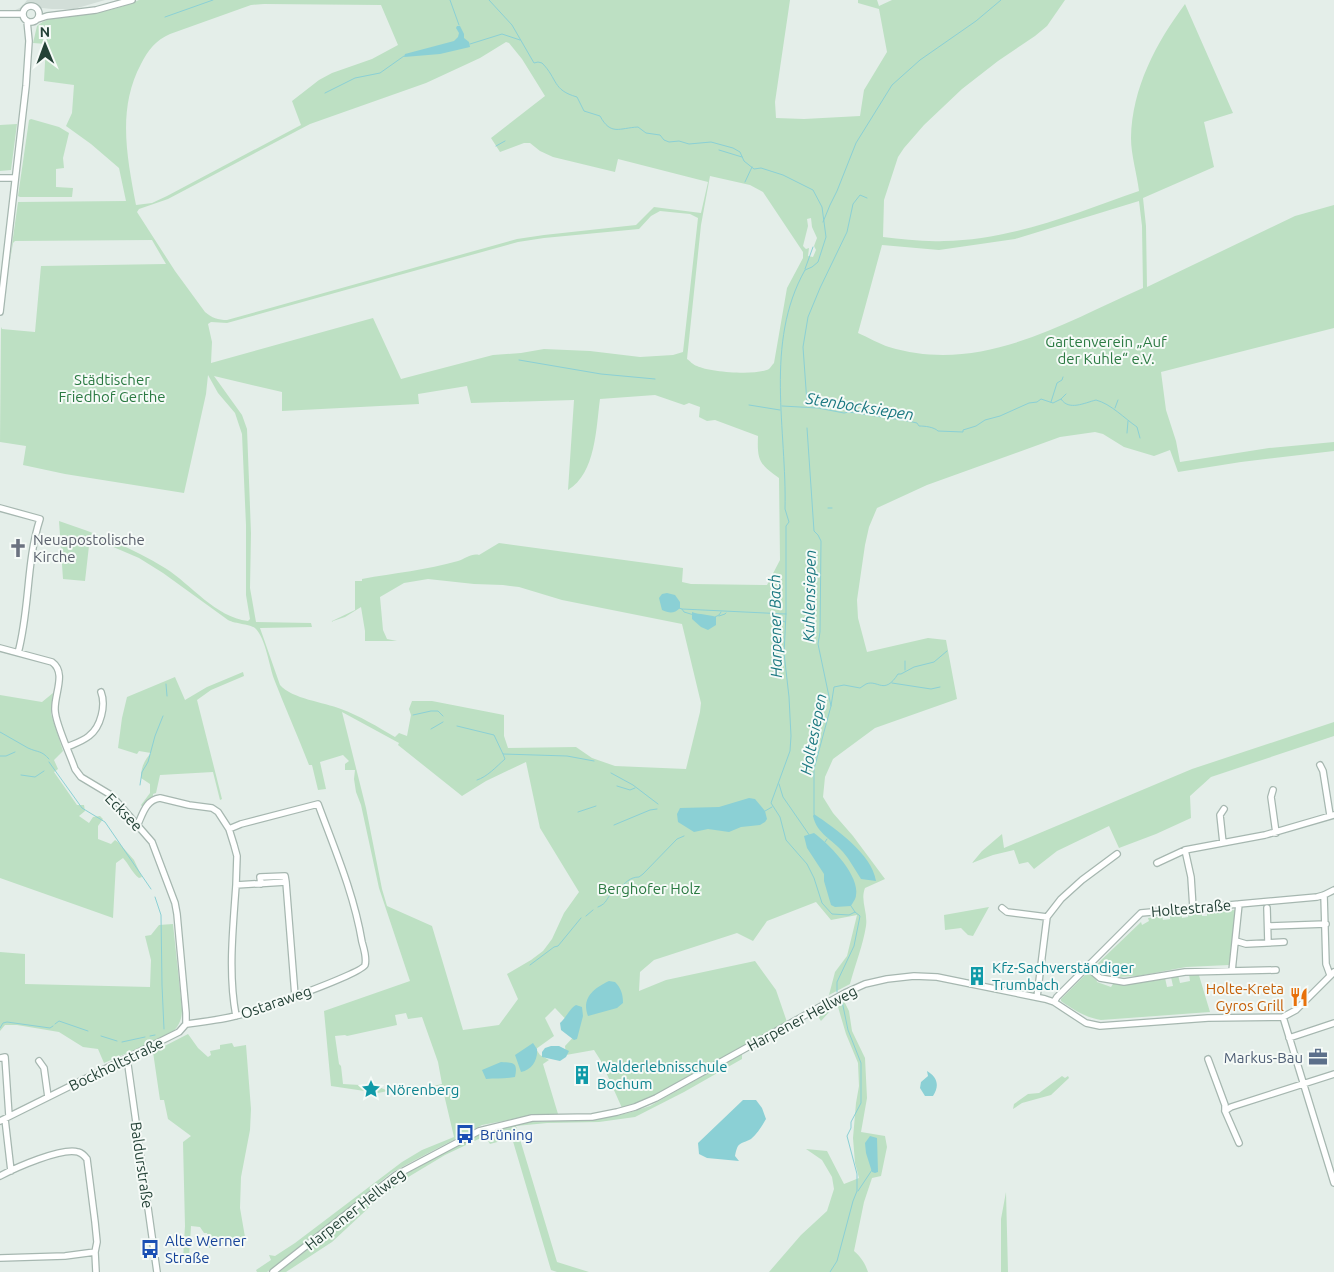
<svg xmlns="http://www.w3.org/2000/svg" width="1334" height="1272" viewBox="0 0 1334 1272" font-family="Ubuntu,sans-serif">
<rect width="100%" height="100%" fill="#e4eee9"/>
<path fill="#d2ded8" d="M27 0H105L74 9H52L42 8 31 4 27 5 21 13H0V11H13L22 7Z"/>
<path fill="#bde0c3" fill-rule="evenodd" d="M139 0H790L775 102 776 118 804 119 860 116 864 90 887 52 879 9 858 3V0H877L879 6 892 0H1065L1047 26 1035 36 998 61 962 89 924 125 904 148 898 157 884 200 883 237C903 239 923 242 944 241 1012 240 1076 213 1139 191 1137 174 1131 155 1131 138 1132 88 1156 43 1185 4L1233 113 1204 122 1214 167 1143 198 1146 226 1147 287 1295 216 1334 205V328L1161 372 1166 410 1176 441 1180 462 1269 448 1334 442V451L1241 462 1178 472 1170 450 1154 456 1124 447 1103 434 1095 432 1060 437 927 485 877 508 869 527 865 545 857 600 858 618 867 652 928 638 946 640 957 699 875 728 833 759 825 777 823 797 833 813 853 836 885 879 865 888C860 901 868 912 866 926 863 945 855 965 850 984L829 995 835 972 847 956 857 915 831 920 816 902 767 921 753 941 737 933 654 960 640 972 639 991 666 980 755 961 776 990 787 1022 661 1092 642 1101 622 1108 601 1061 594 1050 566 1055 565 1046 578 1032 555 1008 545 1018 554 1036 536 1049 540 1055 549 1060 543 1064 558 1114H540L482 1125 417 1159 391 1173 291 1256 267 1272H257L256 1270 271 1260 269 1255 275 1256 295 1243 402 1162 422 1150 454 1137 442 1086H433L442 1084 438 1062 422 1017 408 1019 406 1013 395 1015 397 1025 347 1036 345 1035 335 1036 339 1064 341 1066 343 1084 377 1086 388 1091 378 1093 331 1086 324 1011 410 981 379 888 361 805 356 792 354 779 355 770H345V764L349 761 343 755 320 762 326 789 318 790 312 765H309C298 736 285 708 274 679 269 665 266 640 256 629 252 624 235 624 228 620L163 573 139 558 90 537 85 581 63 579 59 521C95 533 133 548 165 568 192 585 215 617 248 621L250 619 246 595V525L242 434 235 413 218 393 208 375 206 394 184 493 65 474 23 465 26 446 0 442 1 327 2 329 35 332 41 266 166 264 152 240 15 241 13 243 9 266 18 202 126 201 119 168 91 144 66 126 72 113 74 85 44 81 46 44 33 43 37 26C51 14 76 16 94 13 109 11 125 6 139 0ZM264 4 381 5 398 45 372 59 332 73 319 80 292 101 301 125 167 196 152 203 136 205C127 157 117 109 141 64 148 50 156 40 170 34L251 5ZM506 42 509 43 522 59 545 96 491 138 500 152 524 143H530L540 151 553 157 615 172 618 159 708 182 701 213 654 207 636 225 544 235 517 239 227 320C218 320 212 318 205 312L175 271 137 212 139 209 168 199 310 124 426 83 480 58ZM710 176 750 185 763 192 803 252V258L787 288 774 363C772 365 771 367 769 369 756 376 709 372 697 366 693 365 690 361 687 359L701 225ZM1139 201 1142 226 1143 288C1063 323 981 375 889 347 879 344 868 337 858 333L882 245 939 250 1015 239ZM660 211 690 214 698 218 683 352 673 355 640 357 590 351 544 349 521 353 493 355 401 379 373 318 211 363 212 342 208 324 211 322 227 323 518 242 544 238 639 229 651 216ZM811 218 812 227 817 238 814 246 816 250 813 257 808 256 809 248 806 249 803 246 808 226 807 219ZM214 376 282 392V411L419 404 418 394 467 386 471 403 574 400 568 490C596 473 596 428 600 399L655 395 684 405 689 403 700 407 699 417 707 421 715 420 758 436C757 460 759 464 779 478L780 560 767 585 691 584 682 582 683 568 499 543 479 555C472 553 465 559 458 561 427 570 394 573 362 579V581H355V610L330 622 345 617 361 607 365 631V641H397L387 639 383 630 380 597 404 583 428 579 474 584 503 585 519 587 562 600 682 624 701 703 700 712 686 769 615 766 592 758 576 747 508 748 504 736V715L432 701H412L409 709 411 715 407 736 399 733 395 737C378 727 360 716 341 709 324 702 292 699 280 685L260 628 312 627 311 623 256 622 250 588 251 533 247 429 242 415ZM342 712 399 743 398 745 462 796 486 781 526 762 540 828 579 892 564 913 552 939 543 951 531 960 507 974 518 999 499 1025 463 1030 432 926 387 906 382 889 366 808Z
M31 119 59 127 69 133 63 158 64 168 56 169V187L73 188 72 197H20L18 196 29 120Z
M17 124 11 170 0 171V125Z
M243 672 244 676 211 690 197 700 222 799 220 800 213 772 160 775 156 793 153 794V799L144 809 141 805 150 793V784L141 778C141 767 144 761 151 753L139 751 137 754 118 748 122 718 127 697 175 677 185 700 207 687Z
M53 693 51 714 63 751 54 760 58 769 54 772 77 805H84L85 811 79 816 89 823 93 817 100 816 103 819 98 826V839L111 844 115 840 118 842 134 860 142 877 139 878C132 873 129 864 123 858L116 863 113 918 0 878V695L42 702Z
M1334 722V736L1211 777 1190 796 1191 818 1156 834 1119 848 1109 826 1057 851 1034 869 1028 862 1019 864 1014 850 993 855 972 863 982 851 1002 834 1004 848 1192 769Z
M989 907 973 936 968 935 961 928 945 930 944 915Z
M1235 910 1236 919 1229 965 1186 967 1138 976 1114 977 1095 966 1141 922 1142 925 1149 921 1148 918 1162 916 1163 920 1170 919V916L1181 914 1182 918 1188 917V914L1202 913V916H1207V912Z
M173 924 182 1009C182 1020 179 1026 171 1034L104 1063 98 1049 83 1047 59 1032 17 1025H5L0 1031V952L25 954V984L150 987 151 960 145 936 151 935 159 925Z
M1198 972 1210 1012 1101 1020C1085 1017 1075 1011 1061 1001V999L1086 974 1089 973 1096 977 1097 982 1111 987 1113 984H1128L1165 978 1167 987 1173 986 1171 977 1178 975 1180 983 1190 981 1189 974Z
M844 1001 849 1011 852 1031 865 1058 867 1098 861 1132 885 1136 887 1147 881 1176 872 1178 864 1202 854 1251C861 1257 865 1263 868 1272H769L801 1235 827 1211 834 1189 832 1177 822 1160 806 1149 827 1151 844 1184 859 1178 855 1163 853 1138 856 1103 859 1086 858 1063 846 1034 838 1007 831 1010 821 1021 817 1015Z
M188 1034 198 1048 208 1057 211 1055 210 1051 220 1049V1045L232 1043 234 1047 246 1045 251 1109 250 1130 241 1177 240 1208 245 1237 209 1248 207 1233H204L200 1227 191 1226 189 1258 183 1259 185 1226 183 1142 191 1136 168 1119 164 1100H160L153 1052Z
M742 1054V1059L684 1092 635 1117 599 1122 547 1123 516 1126 557 1262 589 1272H557L551 1270 512 1138 490 1144 485 1136 445 1155 410 1176 376 1201 332 1242 286 1272H279L398 1178 424 1163 479 1135 500 1129 530 1122 598 1119 628 1113 650 1106Z
M1062 1076 1065 1078 1068 1076 1069 1078 1051 1095 1022 1103 1013 1109 1014 1104 1028 1094 1039 1093Z
M1006 1192 1008 1272H1001V1219Z"/>
<path fill="#8bd0d5" d="M457 26H460L464 34V38L469 42 470 47 440 54 404 57 405 54 454 41 458 37 459 33 456 28Z
M667 593 675 595 680 602V608C674 614 669 613 662 610L659 598 662 594Z
M692 612C700 615 708 614 716 617V625L708 630 701 627 692 619Z
M749 798 755 799 765 811 767 819 765 822 760 825 741 827 729 832 708 829 694 832 678 822 677 814 680 808 719 807Z
M814 814C836 829 872 854 876 881L861 879C855 870 850 860 843 852 832 839 817 834 813 816Z
M814 833C828 843 860 875 856 895 856 899 853 902 851 906L835 907 831 905 824 881V874L807 848 804 836Z
M609 981 615 982C621 988 623 994 623 1003L617 1008 588 1016C581 998 594 988 609 981Z
M576 1005 582 1007 583 1016 577 1039 574 1040 561 1030 560 1023C566 1018 570 1008 576 1005Z
M533 1043 537 1049C538 1060 532 1070 521 1072L515 1055Z
M551 1046H559L569 1051 566 1057 560 1061 542 1057V1052L545 1048Z
M501 1062C514 1063 518 1062 515 1077 504 1079 496 1078 486 1079L482 1070Z
M927 1071C937 1077 940 1085 933 1096H925L920 1088 921 1082 928 1076Z
M743 1100H756L762 1108 766 1119C762 1126 757 1134 751 1139 740 1145 738 1141 735 1156L739 1161 707 1158 699 1154 698 1143Z
M870 1136 877 1138 878 1172 875 1173 872 1172 866 1153 865 1143Z"/>
<g fill="none" stroke-linecap="round" stroke-linejoin="round">
<path stroke="#8bd0d5" stroke-width="1" d="M450 0 459 25
M489 0 512 25 534 63 538 62 542 63C558 79 552 90 577 97L584 111 600 116C611 136 619 128 638 127L646 133 660 135 664 140 669 142 679 141 689 144 711 142 733 148 740 152 744 161 754 169 761 168 783 175 813 190 822 207 826 237 818 262 812 267 805 270C764 343 787 430 785 509L789 522 786 526V614L784 653 789 697 791 736 790 751 771 803 780 817 786 840 807 864 814 878 822 903 832 914 849 915 855 912 860 916 854 946 837 982V992
M165 17 213 0
M470 44 502 34 520 40
M325 93 355 78 380 73 404 56
M496 146 505 141
M719 150 742 157
M745 182 752 167
M823 222 830 205 837 191 856 143 892 85 920 60 976 21 1001 0
M805 269 813 247
M519 360 601 374 655 379
M1061 399 1066 394
M1051 402 1057 383 1062 380 1063 377
M807 403 803 347 808 317 820 288 847 232 853 204 860 195 867 198
M749 405 780 410
M782 406 818 408 844 413 849 412 908 421 917 423 919 426C925 426 934 427 938 431L963 432V430L976 426 985 420 1000 416 1029 403 1037 402 1041 399 1053 403 1061 399C1069 411 1084 403 1096 400 1111 404 1124 418 1137 427L1140 438
M1115 408 1118 400
M807 428 814 531 818 535 821 541 820 632 818 644 831 706
M1127 433 1128 421
M828 508H832
M679 608 682 609 684 612 694 615
M682 609 786 614
M776 614 778 619 785 622
M719 616 725 614 726 613
M715 617 719 615 721 612
M905 670V661
M892 683 931 689 940 687
M166 684 167 696
M413 715 431 711H438L443 716
M457 726 494 735 503 754 567 756 594 761
M431 729 443 722
M0 732C9 737 19 743 28 748 39 753 41 750 49 759
M0 756H6L15 752
M49 762 82 808 105 822 151 889
M611 773 633 785 658 804
M21 775 35 777 44 771
M477 780C487 777 496 767 505 759L503 754
M779 784 783 797 810 836
M140 785 142 772 148 762 155 736 163 716
M617 786 630 790 635 788
M765 811 772 807
M578 812 596 806
M814 814V769L831 706 834 687 844 685 860 688C862 687 864 685 866 684 878 679 884 696 898 674H901L914 667 934 662 947 651
M614 825 650 810 657 809
M825 842 827 839
M155 897 161 915 162 985 164 1029
M851 906 855 912
M598 907C608 903 606 898 612 893 614 891 617 891 619 889 625 883 630 877 639 877L643 874 677 839 684 836
M586 916 593 910
M530 965 554 947 558 946 581 918
M55 1024 59 1021 88 1031
M0 1028 3 1023 7 1022 50 1028 53 1026
M101 1036 117 1041
M150 1036 155 1035
M122 1042 145 1037
M858 1191 872 1170
M830 1272 837 1261 853 1201 857 1191V1174L847 1136 851 1128V1122L861 1103V1063L848 1030 842 1001"/>
<g stroke="#a6b7b0" stroke-width="8">
<path id="minor" d="M23 14a8 8 0 1 1 16 0a8 8 0 1 1-16 0Z
M0 14H23
M38 19 47 16 96 10 132 0
M0 178H15
M0 312 26 86 29 41 27 21
M0 508 40 519C26 562 30 609 18 653
M0 648 52 662C67 673 54 694 55 710 55 723 70 754 75 769L81 777 111 795 152 842 175 903 177 914 186 1013V1024L179 1032 0 1121
M67 747C74 744 83 741 89 736 101 727 106 705 101 692
M1320 765 1323 771 1330 815
M1273 790 1271 797 1276 833
M138 824C143 813 146 800 160 798L189 805 212 808 218 812 229 829 234 845 237 856 236 885
M1223 843 1220 815 1224 809
M1185 850 1191 877 1193 908
M1157 863 1185 850 1265 835 1334 815
M261 884 260 877 285 876 286 882
M1324 895 1326 964 1330 975
M1002 908 1007 912 1047 917
M1267 908 1268 943
M1268 926 1326 924
M1236 941 1246 944 1284 942
M1087 967 1100 978 1124 982 1185 972 1276 970
M1232 971 1239 904
M1037 997 1047 917 1061 899 1082 880 1117 854
M1054 1002 1057 997 1141 913 1317 897 1324 895 1334 890
M236 1016C228 973 233 929 236 885L286 882 295 996
M1283 1017 1334 1183
M186 1024C202 1022 219 1020 235 1016 251 1013 362 974 365 965 367 958 364 949 362 942 354 894 335 850 318 804L241 824 229 829
M1289 1038 1334 1023
M0 1058 5 1057 9 1116
M127 1058 157 1272
M1208 1059 1225 1105V1111L1239 1143
M39 1061 44 1068 48 1097
M1225 1111 1231 1107 1334 1074
M5 1119 11 1171
M0 1176C15 1168 62 1147 78 1152 82 1153 84 1155 87 1159L95 1222 97 1242 95 1252 96 1272
M0 1258 65 1256 95 1252
M273 1272 396 1175 479 1131 532 1118 592 1117 617 1112 635 1107 656 1098 845 993 865 984 887 979 914 976 937 977 1045 999 1054 1002 1086 1023 1100 1026 1208 1018 1283 1017 1296 1010 1334 972"/>
</g>
<use href="#minor" stroke="#fff" stroke-width="5.5"/>
</g>
<defs>
<g id="church-bare" transform="scale(1.5)"><path d="M-1.2-6h2.4v3.5h3.3v2.4h-3.3V6h-2.4V-.1h-3.3v-2.4h3.3Z" fill="#6b7280" stroke="#f5faf7" stroke-width="2.5" paint-order="stroke"/></g>
<g id="building-bare" transform="scale(1.5)"><path d="M-4-6H4V6H1V3H-1V6H-4ZM-2.5-4.3h1.7v1.8h-1.7ZM.8-4.3h1.7v1.8H.8ZM-2.5-1h1.7V.8h-1.7ZM.8-1h1.7V.8H.8Z" fill="#0f9aa8" stroke="#f5faf7" stroke-width="2.5" paint-order="stroke"/></g>
<g id="restaurant-bare" transform="scale(1.5)"><path d="M-5-6h1v4h1v-4h1v4h1v-4h1v5L-1.5 .5V6h-2V.5L-5-1ZM5-6V6H3V1.5H1.5Q1.5-4 5-6Z" fill="#e8710a" stroke="#f5faf7" stroke-width="2.5" paint-order="stroke"/></g>
<g id="office-bare" transform="scale(1.5)"><path d="M-6-3h4V-5.5h4V-3h4V5H-6ZM-1-4.5V-3h2v-1.5ZM-6 0V1H6V0Z" fill="#5c6f8a" stroke="#f5faf7" stroke-width="2.5" paint-order="stroke"/></g>
<g id="sight-bare" transform="scale(1.5)"><path d="M0-6L1.8-2.2L6-1.7L2.9 1.2L3.7 5.4L0 3.3L-3.7 5.4L-2.9 1.2L-6-1.7L-1.8-2.2Z" fill="#0f9aa8" stroke="#f5faf7" stroke-width="2.5" paint-order="stroke"/></g>
<g id="bus-bare" transform="scale(1.5)"><path d="M-5-6H5V4H4V6H2V4H-2V6H-4V4H-5ZM-3.5-4V0h7V-4ZM-3.5 1.2v1.5H-2V1.2ZM2 1.2v1.5H3.5V1.2Z" fill="#1a4fb4" stroke="#f5faf7" stroke-width="2.5" paint-order="stroke"/></g>
</defs>
<g fill-rule="evenodd">
<use href="#church-bare" x="18" y="548"/>
<use href="#building-bare" x="977" y="976"/>
<use href="#restaurant-bare" x="1299" y="997"/>
<use href="#office-bare" x="1318" y="1057"/>
<use href="#building-bare" x="582" y="1075"/>
<use href="#sight-bare" x="371" y="1089"/>
<use href="#bus-bare" x="465" y="1134"/>
<use href="#bus-bare" x="150" y="1249"/>
</g>
<g text-anchor="middle" dominant-baseline="central" stroke-width="4" stroke-linejoin="round" paint-order="stroke">
<g font-size="15" fill="#2b7a42" stroke="#f5faf7">
<text x="1106" y="341">Gartenverein „Auf<tspan x="1106" dy="17">der Kuhle“ e.V.</tspan></text>
<text x="112" y="379">Städtischer<tspan x="112" dy="17">Friedhof Gerthe</tspan></text>
<text x="649" y="888">Berghofer Holz</text>
</g>
<g font-size="15" fill="#5b616d" stroke="#f5faf7" text-anchor="start">
<text x="33" y="539">Neuapostolische<tspan x="33" dy="17">Kirche</tspan></text>
</g>
<g font-size="15" fill="#234136" stroke="#f5faf7">
<text transform="translate(124 812) rotate(46)">Ecksee</text>
<text transform="translate(1191 908) rotate(-5)">Holtestraße</text>
<text transform="translate(276 1002) rotate(-19)">Ostaraweg</text>
<text transform="translate(802 1018) rotate(-28)">Harpener Hellweg</text>
<text transform="translate(116 1064) rotate(-26)">Bockholtstraße</text>
<text transform="translate(142 1165) rotate(82)">Baldurstraße</text>
<text transform="translate(355 1209) rotate(-38)">Harpener Hellweg</text>
</g>
<g font-size="15" fill="#0d838f" stroke="#f5faf7" text-anchor="start">
<text x="992" y="967">Kfz-Sachverständiger<tspan x="992" dy="17">Trumbach</tspan></text>
<text x="597" y="1066">Walderlebnisschule<tspan x="597" dy="17">Bochum</tspan></text>
<text x="386" y="1089">Nörenberg</text>
</g>
<g font-size="15" fill="#c56008" stroke="#f5faf7" text-anchor="end">
<text x="1284" y="988">Holte-Kreta<tspan x="1284" dy="17">Gyros Grill</tspan></text>
</g>
<g font-size="15" fill="#4e5e75" stroke="#f5faf7" text-anchor="end">
<text x="1303" y="1057">Markus-Bau</text>
</g>
<g font-size="15" fill="#164399" stroke="#f5faf7" text-anchor="start">
<text x="480" y="1134">Brüning</text>
<text x="165" y="1240">Alte Werner<tspan x="165" dy="17">Straße</tspan></text>
</g>
<g font-size="16" font-style="italic" fill="#1a7880" stroke="#f5faf7">
<text transform="translate(860 406) rotate(9)">Stenbocksiepen</text>
<text transform="translate(809 596) rotate(-89)">Kuhlensiepen</text>
<text transform="translate(775 626) rotate(-91)">Harpener Bach</text>
<text transform="translate(813 734) rotate(-79)">Holtesiepen</text>
</g>
</g>
<g transform="translate(45 45) rotate(359)" stroke="#f5faf7" stroke-width="4" paint-order="stroke">
<path d="M0-4L9 19L0 12L-9 19Z" fill="#234136"/>
<text y="-8" font-size="14" font-weight="bold" text-anchor="middle" fill="#234136">N</text>
</g>
</svg>
